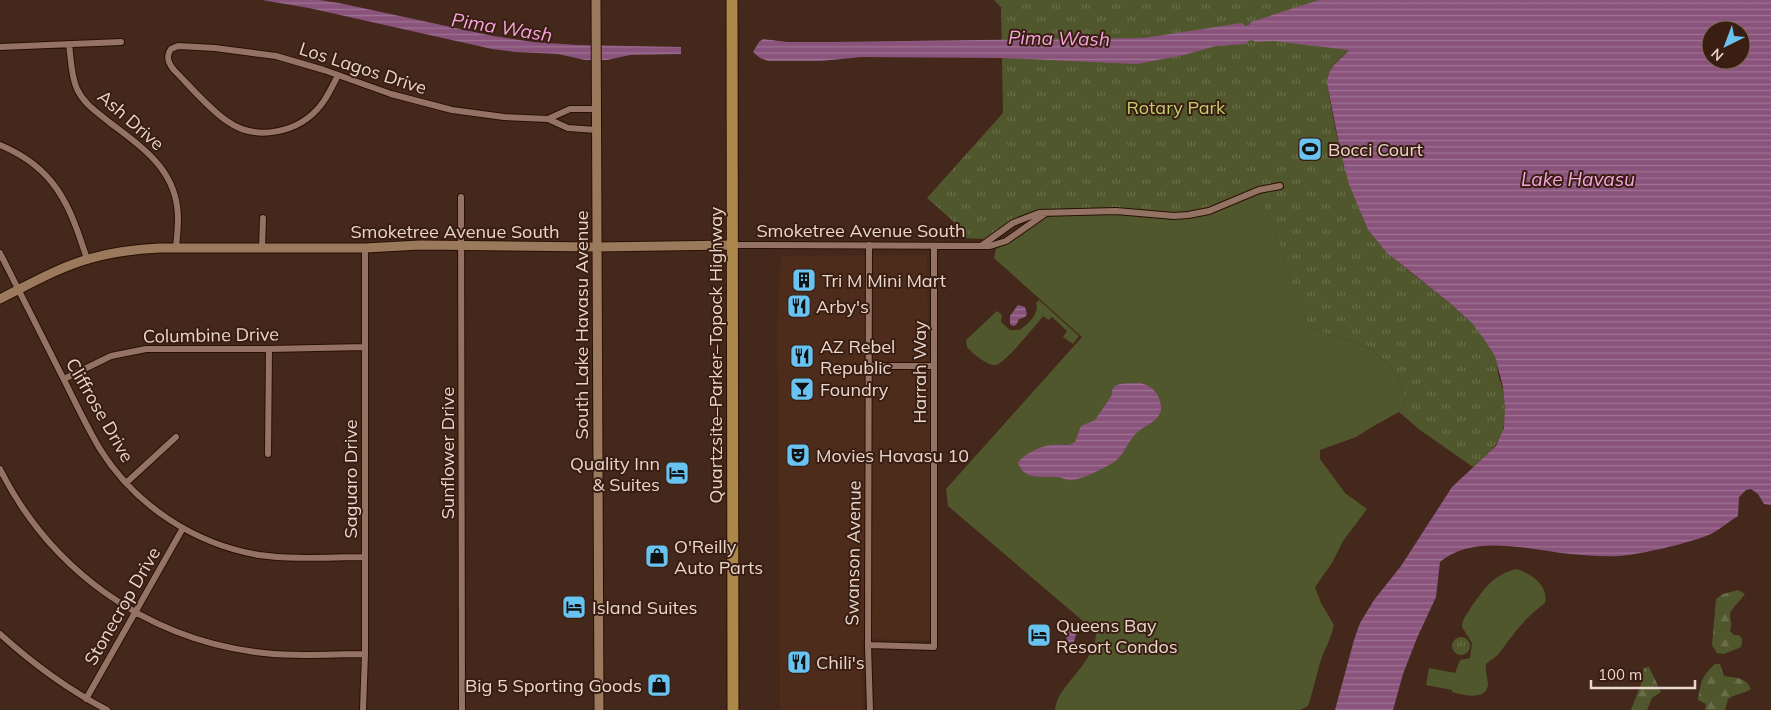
<svg xmlns="http://www.w3.org/2000/svg" width="1771" height="710" viewBox="0 0 1771 710" font-family="Mulish,sans-serif">
<defs>
<pattern id="forest-firs" width="22" height="20" patternUnits="userSpaceOnUse" patternTransform="scale(1.25)"><rect width="22" height="20" fill="#51572c"/><path d="M5 1l3.5 6h-7zM16 11l3.5 6h-7z" fill="#6a6e49"/></pattern>
<pattern id="park-tufts" width="24" height="20" patternUnits="userSpaceOnUse" patternTransform="scale(1.25)"><rect width="24" height="20" fill="#51572c"/><path d="M3 7l-1-3M5 7V3M7 7l1-3M15 17l-1-3M17 17v-4M19 17l1-3" fill="none" stroke="#6a6e49"/></pattern>
<pattern id="water-rules" width="6" height="5" patternUnits="userSpaceOnUse" patternTransform="scale(1.25)"><rect width="6" height="5" fill="#8a537c"/><path d="M0 2.5h6" fill="none" stroke="#a07393"/></pattern>
</defs>
<rect width="100%" height="100%" fill="#44281b"/>
<path fill="#4e2c1b" d="M927 255 928 347 931 382V627L929 640 861 639 863 710H780L779 416 777 335 781 256Z"/>
<path fill="#51572c" d="M1260 192 1308 327 1372 349 1389 365 1401 383 1406 404 1399 412 1372 427 1356 437 1320 450V459L1345 493 1367 509 1343 541 1332 563 1315 587 1321 603 1334 625C1331 639 1324 650 1320 663 1316 677 1313 691 1308 706L1300 710H1055C1056 705 1057 699 1060 695 1072 675 1096 657 1096 632L948 506 946 489 1082 337 994 258 996 249 1043 219 1053 215 1116 213 1188 218 1209 213Z
M1039 300 1079 336 1073 344 1063 337 1067 331 1052 317 1049 320 1043 316C1038 323 1004 364 996 365 987 366 972 353 967 347L966 340 997 311 1002 315 1001 322 1010 330H1019C1027 325 1040 314 1036 303Z
M1517 569C1532 574 1549 586 1545 603 1525 618 1515 632 1500 652 1497 657 1490 660 1486 664 1485 673 1488 678 1488 685 1486 701 1462 695 1452 692V690L1426 685 1429 668 1455 673 1460 660 1470 658 1472 643 1462 627C1462 619 1466 616 1470 609 1483 590 1493 574 1517 569Z"/>
<path fill="url(#forest-firs)" d="M1738 590 1745 594C1741 600 1731 608 1730 615 1730 623 1733 621 1730 631L1734 635C1743 634 1743 640 1741 647L1724 654 1717 653 1712 645 1716 599 1723 594Z
M1715 664H1720L1724 676C1736 678 1746 677 1751 689 1743 694 1735 694 1728 699L1725 710H1705L1706 704 1698 700C1701 682 1701 677 1715 664Z
M1649 667 1661 692 1652 698 1647 710H1631L1641 684 1644 668Z"/>
<path fill="url(#park-tufts)" d="M994 0H1340L1349 50C1337 62 1329 65 1327 83 1334 125 1342 168 1359 207 1362 215 1365 224 1369 231 1402 278 1472 304 1495 355 1498 362 1497 371 1499 378 1502 385 1504 392 1505 400 1507 434 1499 446 1473 467L1420 430 1399 412 1406 404 1401 383 1389 365 1372 349 1308 327 1258 187 1201 211 1174 213 1116 208H1080L1035 212 1012 221 987 239 962 238V229L927 198 1003 113 1001 7Z
M1452 646a9 9 0 1 1 18 0a9 9 0 1 1-18 0Z"/>
<path fill="url(#water-rules)" fill-rule="evenodd" d="M262 0H319L339 3 493 36 533 42 577 45 681 47V54L630 55 607 60H585L558 54 515 52 492 49 309 8Z
M1319 0H1771V505L1764 504 1758 494 1751 489 1746 490 1739 497 1738 516C1730 521 1721 528 1713 533 1697 541 1654 551 1635 554 1615 558 1591 556 1570 554 1531 550 1473 533 1440 562L1436 597 1417 638 1403 674 1393 710H1335L1354 640 1360 623 1374 600 1401 566 1452 487 1496 446 1504 428 1505 407 1503 387 1495 356 1484 339 1472 323 1450 303 1387 253 1368 230 1349 184 1341 154 1327 83C1329 64 1338 63 1349 50L1273 41 1256 42 1252 40 1248 41 1246 44 1216 46 1184 55 1137 64 1003 58 861 57 821 61H768L760 58 753 52 759 42 763 39 787 42H830L1144 38 1242 23 1245 26 1249 25 1251 22ZM1711 30H1741V60H1711Z
M1018 305 1025 307 1027 314 1025 317 1019 319 1016 325 1013 326 1010 324V316Z
M1140 383C1148 385 1154 388 1158 396 1170 422 1144 422 1133 437 1125 447 1123 457 1111 464 1103 468 1082 480 1072 480 1066 481 1060 476 1053 477 1040 477 1022 479 1018 462 1025 454 1040 446 1051 445 1059 444 1068 447 1075 442L1081 426 1095 420 1112 395C1110 380 1130 384 1140 383Z
M1067 626H1071L1077 631 1073 645 1069 643 1066 638Z"/>
<g fill="none" stroke-linecap="round" stroke-linejoin="round">
<g stroke="#291004" stroke-width="8">
<path id="street" d="M69 44C71 59 71 76 77 89 84 104 97 112 109 122 143 148 177 170 178 217 178 227 177 238 176 248
M0 47 121 42
M338 75C333 85 328 96 321 105 299 133 256 142 227 121 210 110 189 85 174 70 169 64 165 57 171 49L178 46 215 48 276 56 324 70 391 94 452 110 504 117 548 119 568 128 597 130
M548 119 570 109H596
M0 145C56 168 70 206 87 259
M461 197 462 710
M732 245 990 246 1006 241 1046 213
M869 245 868 645 870 710
M981 246 1013 223 1039 213 1116 211 1174 216 1188 215 1209 211 1259 190 1280 186
M262 248 263 218
M0 253C20 293 40 332 60 372 73 397 85 424 100 449 135 505 194 544 259 555 294 560 330 557 365 557
M870 366H934
M64 379 111 356 146 349H269L365 347
M268 454 269 349
M0 469C50 569 144 637 255 652 291 657 329 654 365 654
M126 483 176 437
M0 634C33 664 67 689 107 710
M868 645 934 647V247
M86 699 183 528
M363 710 365 654V248"/>
</g>
<g stroke="#291004" stroke-width="11">
<path id="secondary" d="M596 0 599 710
M0 299C30 284 59 267 92 258 114 252 137 249 160 248H365L420 245 597 247 732 245"/>
</g>
<g stroke="#291004" stroke-width="13">
<path id="highway" d="M732 0 733 710"/>
</g>
<use href="#street" stroke="#947364" stroke-width="6"/>
<use href="#secondary" stroke="#9b795c" stroke-width="9"/>
<use href="#highway" stroke="#ab8849" stroke-width="11"/>
</g>
<defs>
<g id="stadium-square" transform="scale(1.25)"><rect x="-9" y="-9" width="18" height="18" rx="4" fill="#69c3f1" stroke="#391e11"/><path d="M0-5a6.5 5 0 1 0 0 10a6.5 5 0 1 0 0-10ZM-3.5-1.8h7v3.6h-7Z" fill="#111"/></g>
<g id="building-square" transform="scale(1.25)"><rect x="-9" y="-9" width="18" height="18" rx="4" fill="#69c3f1" stroke="#391e11"/><path d="M-4-6H4V6H1V3H-1V6H-4ZM-2.5-4.3h1.7v1.8h-1.7ZM.8-4.3h1.7v1.8H.8ZM-2.5-1h1.7V.8h-1.7ZM.8-1h1.7V.8H.8Z" fill="#111"/></g>
<g id="restaurant-square" transform="scale(1.25)"><rect x="-9" y="-9" width="18" height="18" rx="4" fill="#69c3f1" stroke="#391e11"/><path d="M-5-6h1v4h1v-4h1v4h1v-4h1v5L-1.5 .5V6h-2V.5L-5-1ZM5-6V6H3V1.5H1.5Q1.5-4 5-6Z" fill="#111"/></g>
<g id="bar-square" transform="scale(1.25)"><rect x="-9" y="-9" width="18" height="18" rx="4" fill="#69c3f1" stroke="#391e11"/><path d="M-6-5H6L.8 .8V4.5H3.5V6h-7V4.5H-.8V.8Z" fill="#111"/></g>
<g id="theatre-square" transform="scale(1.25)"><rect x="-9" y="-9" width="18" height="18" rx="4" fill="#69c3f1" stroke="#391e11"/><path d="M-5-5.5Q0-4 5-5.5V0Q5 5 0 6Q-5 5-5 0ZM-3.3-2.5H-1v1.5H-3.3ZM1-2.5H3.3v1.5H1ZM-2.8 1Q0 5.5 2.8 1Z" fill="#111"/></g>
<g id="hotel-square" transform="scale(1.25)"><rect x="-9" y="-9" width="18" height="18" rx="4" fill="#69c3f1" stroke="#391e11"/><path d="M-6-4.5h1.5V1H6V5H4.5V3h-9V5H-6ZM-4 0a1.8 1.8 0 1 1 3.6 0ZM.5 0V-2.5h3Q6-2.5 6 0Z" fill="#111"/></g>
<g id="shop-square" transform="scale(1.25)"><rect x="-9" y="-9" width="18" height="18" rx="4" fill="#69c3f1" stroke="#391e11"/><path d="M-5-2.5h2.3a2.7 3.5 0 0 1 5.4 0H5L5.5 6h-11ZM-1.5-2.5h3a1.5 2.3 0 0 0-3 0Z" fill="#111"/></g>
</defs>
<g fill-rule="evenodd">
<use href="#stadium-square" x="1310" y="149"/>
<use href="#building-square" x="804" y="280"/>
<use href="#restaurant-square" x="799" y="306"/>
<use href="#restaurant-square" x="802" y="356"/>
<use href="#bar-square" x="802" y="389"/>
<use href="#theatre-square" x="798" y="455"/>
<use href="#hotel-square" x="677" y="473"/>
<use href="#shop-square" x="657" y="556"/>
<use href="#hotel-square" x="574" y="607"/>
<use href="#hotel-square" x="1039" y="635"/>
<use href="#restaurant-square" x="799" y="662"/>
<use href="#shop-square" x="659" y="685"/>
</g>
<g text-anchor="middle" dominant-baseline="central" stroke-width="4" stroke-linejoin="round" paint-order="stroke">
<g font-size="18" fill="#e9d7ce" stroke="#391e11">
<text transform="translate(363 68) rotate(18)">Los Lagos Drive</text>
<text transform="translate(131 120) rotate(41)">Ash Drive</text>
<text x="861" y="230">Smoketree Avenue South</text>
<text x="455" y="231">Smoketree Avenue South</text>
<text transform="translate(581 325) rotate(-90)">South Lake Havasu Avenue</text>
<text transform="translate(211 335) rotate(-1)">Columbine Drive</text>
<text transform="translate(715 355) rotate(-90)">Quartzsite–Parker–Topock Highway</text>
<text transform="translate(919 372) rotate(-90)">Harrah Way</text>
<text transform="translate(100 410) rotate(60)">Cliffrose Drive</text>
<text transform="translate(447 453) rotate(-90)">Sunflower Drive</text>
<text transform="translate(350 479) rotate(-90)">Saguaro Drive</text>
<text transform="translate(853 553) rotate(-89)">Swanson Avenue</text>
<text transform="translate(122 606) rotate(-60)">Stonecrop Drive</text>
</g>
<g font-size="18" fill="#c2d06f" stroke="#391e11">
<text x="1176" y="107">Rotary Park</text>
</g>
<g font-size="18" fill="#e9d7ce" stroke="#391e11" text-anchor="start">
<text x="1328" y="149">Bocci Court</text>
<text x="822" y="280">Tri M Mini Mart</text>
<text x="816" y="306">Arby's</text>
<text x="820" y="346">AZ Rebel<tspan x="820" dy="21">Republic</tspan></text>
<text x="820" y="389">Foundry</text>
<text x="816" y="455">Movies Havasu 10</text>
<text x="660" y="463" text-anchor="end">Quality Inn<tspan x="660" dy="21">&amp; Suites</tspan></text>
<text x="674" y="546">O'Reilly<tspan x="674" dy="21">Auto Parts</tspan></text>
<text x="592" y="607">Island Suites</text>
<text x="1056" y="625">Queens Bay<tspan x="1056" dy="21">Resort Condos</tspan></text>
<text x="816" y="662">Chili's</text>
<text x="642" y="685" text-anchor="end">Big 5 Sporting Goods</text>
</g>
<g font-size="19" font-style="italic" fill="#f6a4e0" stroke="#391e11">
<text transform="translate(502 27) rotate(9)">Pima Wash</text>
<text transform="translate(1059 38) rotate(1)">Pima Wash</text>
<text x="1578" y="179">Lake Havasu</text>
</g>
</g>
<g transform="translate(1726 45) rotate(222)"><circle r="24" fill="#391e11" stroke="#7f685d"/>
<path d="M0-4L9 19L0 12L-9 19Z" fill="#69c3f1"/>
<text y="-8" font-size="14" font-weight="bold" text-anchor="middle" fill="#e9d7ce">N</text>
</g>
<path d="M1591 680v8h104v-8" fill="none" stroke="#e9d7ce" stroke-width="2.5"/>
<text x="1598" y="680" font-size="15" fill="#e9d7ce" stroke="#391e11" stroke-width="4" paint-order="stroke">100 m</text>
</svg>
